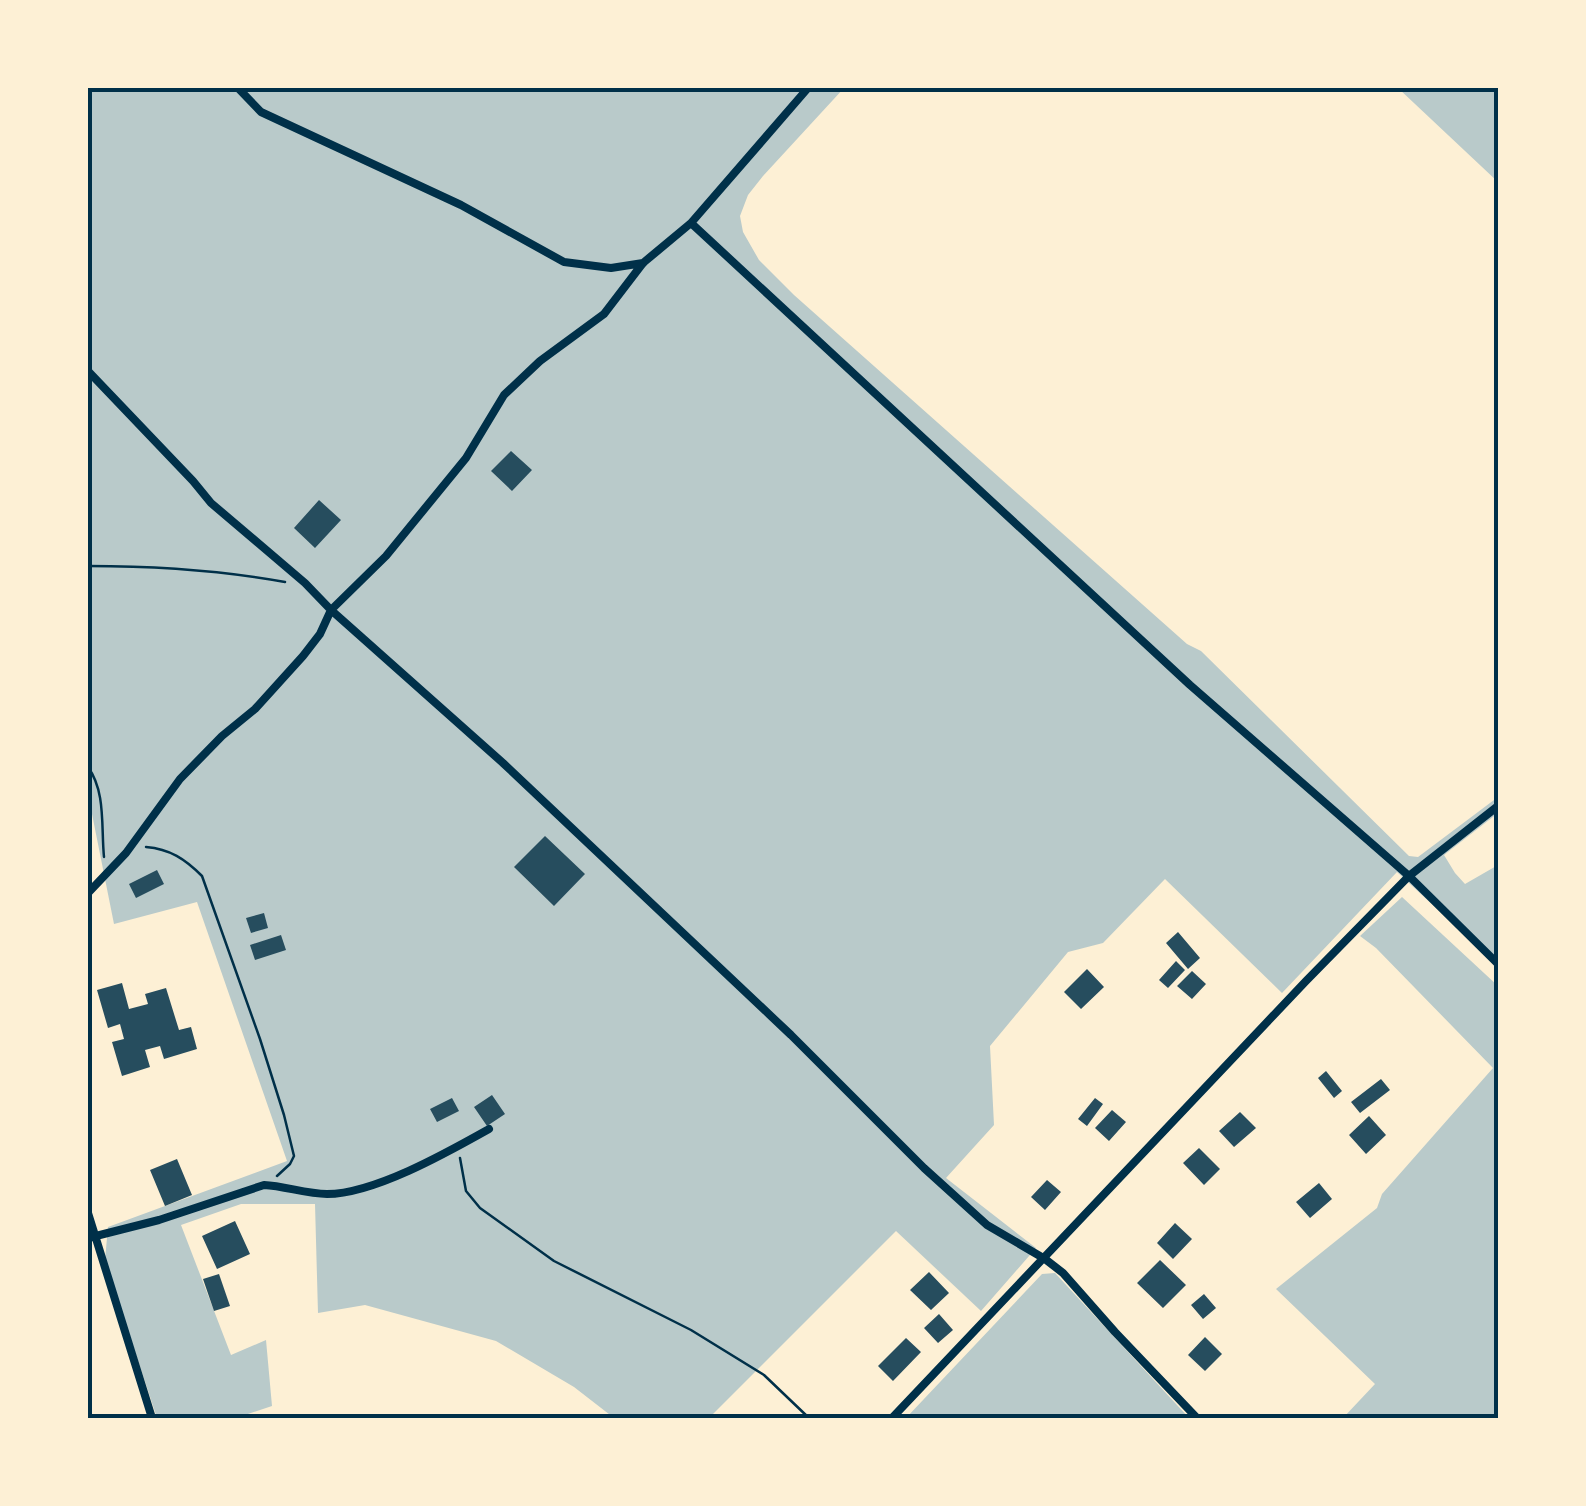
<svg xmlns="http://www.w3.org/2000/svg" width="1586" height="1506" viewBox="0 0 1586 1506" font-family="'Crimson Pro',serif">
<rect width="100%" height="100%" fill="#fdf0d5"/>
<path fill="#b9caca" d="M88 88H844L763 176 748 195 740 216 743 232 759 260 794 295 1187 644 1201 651 1409 856 1418 857 1498 797V813L1444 855 1455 873 1465 884 1498 865V965L1397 872 1282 993 1165 879 1103 943 1068 952 990 1046 994 1125 946 1178 1036 1248 981 1311 896 1231 709 1418H614L574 1387 496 1341 365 1305 318 1313 315 1204H241L181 1225 231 1355 266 1340 272 1406 236 1418H157L105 1260 108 1227 287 1161 197 902 114 924 88 794Z
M1398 88H1498V182Z
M1402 897 1498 986V1418H1343L1375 1384 1276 1289 1377 1208 1382 1194 1493 1068 1376 948 1360 936Z
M1055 1273 1189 1418H906L1042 1274Z"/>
<path fill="#264d5e" d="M511 451 532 470 512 491 491 471Z
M319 500 341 520 315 548 294 528Z
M545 836 585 874 554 906 514 867Z
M157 870 164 884 136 898 129 884Z
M264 913 268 928 251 933 246 918Z
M1178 932 1200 958 1188 969 1166 943Z
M281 935 286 950 255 960 250 945Z
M1176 961 1185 970 1168 988 1159 980Z
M1087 969 1104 987 1081 1009 1064 992Z
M1192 971 1206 984 1192 999 1177 986Z
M122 983 129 1009 148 1004 145 994 166 988 179 1030 191 1027 197 1049 164 1059 160 1046 145 1050 150 1067 122 1076 112 1042 124 1039 120 1024 108 1028 97 990Z
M1326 1071 1342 1091 1334 1098 1318 1078Z
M1381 1079 1390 1090 1360 1113 1351 1102Z
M492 1095 505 1114 487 1126 474 1107Z
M452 1098 459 1111 437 1122 430 1109Z
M1095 1098 1103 1104 1087 1126 1078 1119Z
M1112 1110 1126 1122 1109 1141 1095 1128Z
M1240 1112 1256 1128 1234 1147 1219 1131Z
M1369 1116 1386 1135 1366 1154 1349 1135Z
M1199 1148 1220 1169 1204 1185 1183 1163Z
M177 1159 192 1195 165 1206 150 1170Z
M1047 1180 1061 1192 1045 1210 1031 1197Z
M1319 1183 1332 1199 1310 1218 1296 1202Z
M235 1221 250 1254 217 1269 202 1236Z
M1175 1223 1192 1239 1173 1259 1157 1243Z
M1160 1260 1186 1285 1163 1308 1137 1283Z
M929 1272 949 1293 931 1310 910 1290Z
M219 1274 230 1306 214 1311 203 1279Z
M1204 1294 1216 1308 1203 1319 1191 1305Z
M939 1314 953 1330 938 1343 924 1328Z
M1205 1337 1222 1354 1205 1371 1188 1355Z
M906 1338 921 1352 893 1381 878 1366Z"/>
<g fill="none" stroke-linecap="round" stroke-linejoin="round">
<path stroke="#003049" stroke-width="2.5" d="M1494 88 1498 101
M88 566C154 566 219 570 285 582
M88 767C106 792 101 827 104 857
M146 847C170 849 185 859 202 876L260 1039 284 1115 294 1156 290 1164 277 1176
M460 1158 466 1191 480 1208 554 1261 691 1330 764 1375 809 1418"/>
<path stroke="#003049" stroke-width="8" d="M238 88 261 112 461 205 564 262 611 268 643 263
M808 88 691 223 1190 685 1409 876 1498 964
M88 371 193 481 211 503 305 583 331 610 503 763 791 1035 924 1168 987 1225 1045 1259 1063 1273 1115 1332 1197 1418
M88 893 126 853 180 779 222 736 255 709 303 656 320 634 331 610 386 556 466 458 504 395 540 361 604 314 643 263 691 223
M88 1213 152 1418
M88 1238 159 1220 264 1185C285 1186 306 1194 327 1194 374 1194 448 1152 489 1129
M892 1418 1306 981 1409 876 1498 806"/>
</g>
<rect width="1586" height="1506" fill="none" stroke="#fdf0d5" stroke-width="180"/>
<rect x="90" y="90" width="1406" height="1326" fill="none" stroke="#003049" stroke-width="4"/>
</svg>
